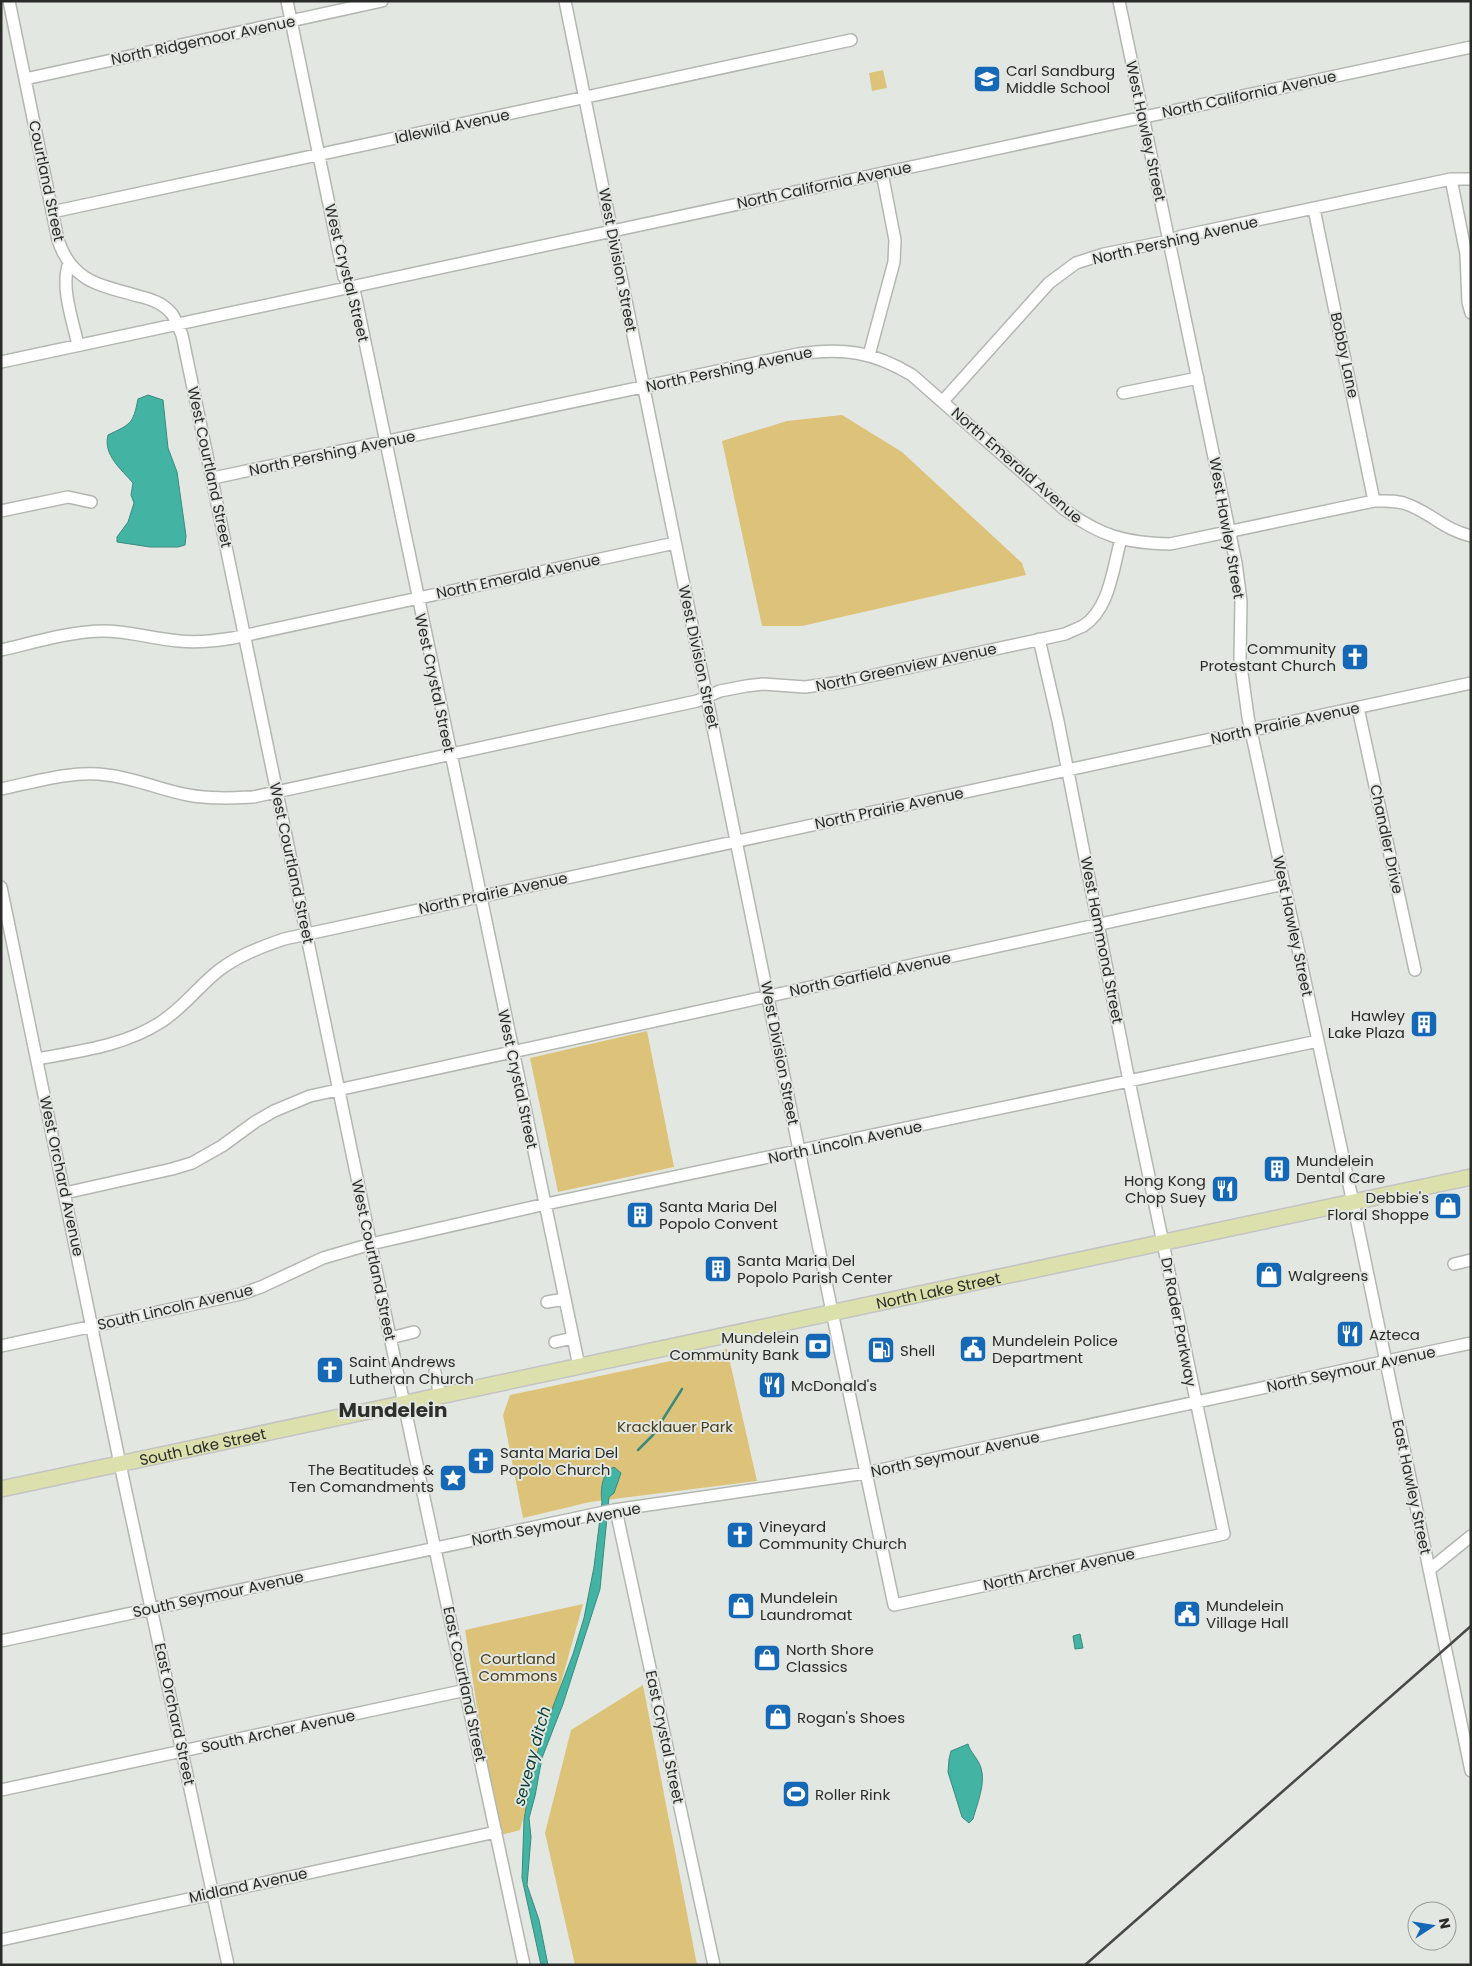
<svg xmlns="http://www.w3.org/2000/svg" width="1472" height="1966" viewBox="0 0 1472 1966" font-family="Poppins,sans-serif">
<rect width="100%" height="100%" fill="#e3e7e2"/>
<path fill="#ddc379" d="M883 70 887 88 872 91 869 73Z
M842 415 902 452 1022 563 1026 575 802 626H762L722 441 787 421Z
M647 1031 674 1167 558 1192 530 1058Z
M727 1349 757 1481 590 1502 523 1518 503 1415 510 1395Z
M583 1604 520 1830 497 1836 465 1630Z
M643 1685 697 1965H575L545 1833 571 1730Z"/>
<path fill="#43b3a4" stroke="#3b8a7f" d="M148 395 163 400 168 448 177 472 186 536 185 545 178 547H150L117 542V537L128 522 134 503 131 495 133 483C121 469 103 455 108 435 131 424 133 424 138 399Z
M614 1467 621 1473 614 1493 609 1497 600 1589 563 1704 542 1758 535 1796 529 1818 531 1837 527 1885 539 1920 548 1965H541L522 1878 524 1819 534 1764 546 1725 573 1654 584 1618 594 1567 602 1502C600 1490 602 1472 614 1467Z
M1080 1634 1083 1648 1075 1649 1073 1636Z
M968 1744C970 1752 978 1758 981 1768 986 1783 977 1804 973 1819L969 1823 962 1817 948 1772 949 1759 951 1751Z"/>
<g fill="none" stroke-linecap="round" stroke-linejoin="round">
<path stroke="#3b8a7f" stroke-width="2.5" d="M638 1450 653 1435 682 1389"/>
<g stroke="#b3b7b1" stroke-width="14">
<path id="minor" d="M9 1 58 240C72 282 100 285 138 296 151 299 163 303 172 314 176 320 179 328 182 335L404 1404 524 1965
M287 1 344 277 355 294 579 1366
M565 1 832 1312 894 1605 1224 1534 1129 1081 1058 721 1039 639
M1119 1 1236 563 1241 601 1240 659 1248 717 1353 1203 1471 1771
M25 79 382 1
M1451 179 1466 254 1468 302 1471 313
M1314 209 1374 501
M52 212 851 40
M69 263C60 287 73 321 78 345
M869 355 894 262 895 240 882 173
M1 362 1471 47
M1123 393 1198 378
M943 401 1049 283 1076 263 1104 254 1169 241 1182 236 1451 179H1471
M213 478 798 354C843 347 874 352 912 375L1064 509C1100 536 1125 543 1170 544L1374 501C1386 501 1398 500 1409 505 1432 514 1445 530 1471 536
M1 511 68 497 91 502
M1 650C32 643 72 631 103 631 130 631 153 639 179 641 198 643 215 641 233 638L675 543
M1358 708 1415 970
M1 789C35 782 72 770 107 775 135 778 161 790 188 795 210 799 231 798 253 797L697 701 720 691 746 686 763 684 805 687 842 682 1065 634C1071 631 1077 629 1083 626 1110 609 1113 567 1121 539
M1 887 120 1464 228 1965
M37 1059C80 1051 124 1046 161 1022 183 1008 198 987 218 971 237 956 261 947 284 939L1471 683
M65 1193 172 1169 192 1163 222 1146 255 1122 274 1111 310 1096 1284 884
M1454 1264 1471 1260
M547 1302 565 1299
M390 1338 414 1332
M555 1342 573 1338
M1 1346 241 1294 261 1287 323 1258 371 1244 546 1204 1318 1041
M435 1372 440 1397
M616 1510 714 1965
M1429 1570 1471 1536
M1 1641 614 1510 866 1473 1471 1343
M1 1790 466 1690
M1 1940 496 1832"/>
</g>
<g stroke="#c3c4c3" stroke-width="18">
<g id="major">
<path id="s1" d="M1 1489 1471 1177"/>
</g>
</g>
<use href="#minor" stroke="#fff" stroke-width="11"/>
<use href="#major" stroke="#dce0ad" stroke-width="15"/>
<path stroke="#474947" stroke-width="2.5" d="M1085 1965 1471 1626"/>
</g>
<defs>
<g id="school-square" transform="scale(1.4375)"><rect x="-9" y="-9" width="18" height="18" rx="4" fill="#1468b6" stroke="#e3e7e2"/><path d="M0-5L7-2L0 1L-7-2ZM-4 1L0 2.5L4 1V4Q0 6-4 4Z" fill="#fff"/></g>
<g id="church-square" transform="scale(1.4375)"><rect x="-9" y="-9" width="18" height="18" rx="4" fill="#1468b6" stroke="#e3e7e2"/><path d="M-1.2-6h2.4v3.5h3.3v2.4h-3.3V6h-2.4V-.1h-3.3v-2.4h3.3Z" fill="#fff"/></g>
<g id="building-square" transform="scale(1.4375)"><rect x="-9" y="-9" width="18" height="18" rx="4" fill="#1468b6" stroke="#e3e7e2"/><path d="M-4-6H4V6H1V3H-1V6H-4ZM-2.5-4.3h1.7v1.8h-1.7ZM.8-4.3h1.7v1.8H.8ZM-2.5-1h1.7V.8h-1.7ZM.8-1h1.7V.8H.8Z" fill="#fff"/></g>
<g id="restaurant-square" transform="scale(1.4375)"><rect x="-9" y="-9" width="18" height="18" rx="4" fill="#1468b6" stroke="#e3e7e2"/><path d="M-5-6h1v4h1v-4h1v4h1v-4h1v5L-1.5 .5V6h-2V.5L-5-1ZM5-6V6H3V1.5H1.5Q1.5-4 5-6Z" fill="#fff"/></g>
<g id="shop-square" transform="scale(1.4375)"><rect x="-9" y="-9" width="18" height="18" rx="4" fill="#1468b6" stroke="#e3e7e2"/><path d="M-5-2.5h2.3a2.7 3.5 0 0 1 5.4 0H5L5.5 6h-11ZM-1.5-2.5h3a1.5 2.3 0 0 0-3 0Z" fill="#fff"/></g>
<g id="bank-square" transform="scale(1.4375)"><rect x="-9" y="-9" width="18" height="18" rx="4" fill="#1468b6" stroke="#e3e7e2"/><path d="M-6-4H6V4H-6ZM0-2.3a2.3 2.3 0 1 0 0 4.6a2.3 2.3 0 1 0 0-4.6Z" fill="#fff"/></g>
<g id="civic-square" transform="scale(1.4375)"><rect x="-9" y="-9" width="18" height="18" rx="4" fill="#1468b6" stroke="#e3e7e2"/><path d="M-.6-6.5H3V-4.5H.6V-3L4-1V1h2V6H-6V1h2V-1L-.6-3ZM-1.2 2.5V6h2.4V2.5Z" fill="#fff"/></g>
<g id="fuel-square" transform="scale(1.4375)"><rect x="-9" y="-9" width="18" height="18" rx="4" fill="#1468b6" stroke="#e3e7e2"/><path d="M-5.5-6h7V0h2V4h1.3V-2.5L3-4.5l.8-.8L6-3V5H2.5V1h-1V6h-7ZM-4.2-4.7v3.2H.2V-4.7Z" fill="#fff"/></g>
<g id="sight-square" transform="scale(1.4375)"><rect x="-9" y="-9" width="18" height="18" rx="4" fill="#1468b6" stroke="#e3e7e2"/><path d="M0-6L1.8-2.2L6-1.7L2.9 1.2L3.7 5.4L0 3.3L-3.7 5.4L-2.9 1.2L-6-1.7L-1.8-2.2Z" fill="#fff"/></g>
<g id="stadium-square" transform="scale(1.4375)"><rect x="-9" y="-9" width="18" height="18" rx="4" fill="#1468b6" stroke="#e3e7e2"/><path d="M0-5a6.5 5 0 1 0 0 10a6.5 5 0 1 0 0-10ZM-3.5-1.8h7v3.6h-7Z" fill="#fff"/></g>
</defs>
<g fill-rule="evenodd">
<use href="#school-square" x="987" y="79"/>
<use href="#church-square" x="1355" y="657"/>
<use href="#building-square" x="1424" y="1024"/>
<use href="#building-square" x="1277" y="1169"/>
<use href="#restaurant-square" x="1225" y="1189"/>
<use href="#shop-square" x="1448" y="1206"/>
<use href="#building-square" x="640" y="1215"/>
<use href="#building-square" x="718" y="1269"/>
<use href="#shop-square" x="1269" y="1275"/>
<use href="#restaurant-square" x="1350" y="1334"/>
<use href="#bank-square" x="818" y="1346"/>
<use href="#civic-square" x="973" y="1349"/>
<use href="#fuel-square" x="881" y="1350"/>
<use href="#church-square" x="330" y="1370"/>
<use href="#restaurant-square" x="772" y="1385"/>
<use href="#church-square" x="481" y="1461"/>
<use href="#sight-square" x="453" y="1478"/>
<use href="#church-square" x="740" y="1535"/>
<use href="#shop-square" x="741" y="1606"/>
<use href="#civic-square" x="1187" y="1614"/>
<use href="#shop-square" x="767" y="1658"/>
<use href="#shop-square" x="778" y="1717"/>
<use href="#stadium-square" x="796" y="1794"/>
</g>
<g text-anchor="middle" dominant-baseline="central" stroke-width="4" stroke-linejoin="round" paint-order="stroke">
<g font-size="15" fill="#292b29" stroke="#e3e7e2">
<text transform="translate(203 40) rotate(-12)">North Ridgemoor Avenue</text>
<text transform="translate(1249 94) rotate(-12)">North California Avenue</text>
<text transform="translate(452 126) rotate(-12)">Idlewild Avenue</text>
<text transform="translate(1146 131) rotate(78)">West Hawley Street</text>
<text transform="translate(47 181) rotate(78)">Courtland Street</text>
<text transform="translate(824 185) rotate(-12)">North California Avenue</text>
<text transform="translate(1175 240) rotate(-13)">North Pershing Avenue</text>
<text transform="translate(618 260) rotate(79)">West Division Street</text>
<text transform="translate(347 273) rotate(76)">West Crystal Street</text>
<text transform="translate(1345 355) rotate(78)">Bobby Lane</text>
<text transform="translate(729 369) rotate(-12)">North Pershing Avenue</text>
<text transform="translate(332 453) rotate(-12)">North Pershing Avenue</text>
<text transform="translate(1017 465) rotate(41)">North Emerald Avenue</text>
<text transform="translate(210 467) rotate(78)">West Courtland Street</text>
<text transform="translate(1227 528) rotate(80)">West Hawley Street</text>
<text transform="translate(518 576) rotate(-12)">North Emerald Avenue</text>
<text transform="translate(699 657) rotate(78)">West Division Street</text>
<text transform="translate(906 667) rotate(-12)">North Greenview Avenue</text>
<text transform="translate(435 683) rotate(78)">West Crystal Street</text>
<text transform="translate(1285 723) rotate(-12)">North Prairie Avenue</text>
<text transform="translate(889 808) rotate(-12)">North Prairie Avenue</text>
<text transform="translate(1387 839) rotate(78)">Chandler Drive</text>
<text transform="translate(292 863) rotate(78)">West Courtland Street</text>
<text transform="translate(493 893) rotate(-12)">North Prairie Avenue</text>
<text transform="translate(1293 926) rotate(78)">West Hawley Street</text>
<text transform="translate(1102 940) rotate(79)">West Hammond Street</text>
<text transform="translate(870 974) rotate(-12)">North Garfield Avenue</text>
<text transform="translate(780 1053) rotate(79)">West Division Street</text>
<text transform="translate(518 1079) rotate(78)">West Crystal Street</text>
<text transform="translate(845 1142) rotate(-12)">North Lincoln Avenue</text>
<text transform="translate(62 1176) rotate(78)">West Orchard Avenue</text>
<text transform="translate(374 1260) rotate(78)">West Courtland Street</text>
<text stroke="none"><textPath href="#s1" startOffset="958">North Lake Street</textPath></text>
<text transform="translate(175 1307) rotate(-13)">South Lincoln Avenue</text>
<text transform="translate(1179 1322) rotate(79)">Dr Rader Parkway</text>
<text transform="translate(1351 1369) rotate(-12)">North Seymour Avenue</text>
<text stroke="none"><textPath href="#s1" startOffset="206">South Lake Street</textPath></text>
<text transform="translate(955 1454) rotate(-12)">North Seymour Avenue</text>
<text transform="translate(1412 1487) rotate(78)">East Hawley Street</text>
<text transform="translate(556 1524) rotate(-11)">North Seymour Avenue</text>
<text transform="translate(1059 1569) rotate(-12)">North Archer Avenue</text>
<text transform="translate(218 1594) rotate(-12)">South Seymour Avenue</text>
<text transform="translate(465 1684) rotate(78)">East Courtland Street</text>
<text transform="translate(175 1714) rotate(78)">East Orchard Street</text>
<text transform="translate(278 1731) rotate(-12)">South Archer Avenue</text>
<text transform="translate(665 1737) rotate(78)">East Crystal Street</text>
<text transform="translate(248 1885) rotate(-12)">Midland Avenue</text>
</g>
<g font-size="15" fill="#292b29" stroke="#e3e7e2" text-anchor="start">
<text x="1006" y="70">Carl Sandburg<tspan x="1006" dy="17">Middle School</tspan></text>
<text x="1336" y="648" text-anchor="end">Community<tspan x="1336" dy="17">Protestant Church</tspan></text>
<text x="1405" y="1015" text-anchor="end">Hawley<tspan x="1405" dy="17">Lake Plaza</tspan></text>
<text x="1296" y="1160">Mundelein<tspan x="1296" dy="17">Dental Care</tspan></text>
<text x="1206" y="1180" text-anchor="end">Hong Kong<tspan x="1206" dy="17">Chop Suey</tspan></text>
<text x="1429" y="1197" text-anchor="end">Debbie's<tspan x="1429" dy="17">Floral Shoppe</tspan></text>
<text x="659" y="1206">Santa Maria Del<tspan x="659" dy="17">Popolo Convent</tspan></text>
<text x="737" y="1260">Santa Maria Del<tspan x="737" dy="17">Popolo Parish Center</tspan></text>
<text x="1288" y="1275">Walgreens</text>
<text x="1369" y="1334">Azteca</text>
<text x="799" y="1337" text-anchor="end">Mundelein<tspan x="799" dy="17">Community Bank</tspan></text>
<text x="992" y="1340">Mundelein Police<tspan x="992" dy="17">Department</tspan></text>
<text x="900" y="1350">Shell</text>
<text x="349" y="1361">Saint Andrews<tspan x="349" dy="17">Lutheran Church</tspan></text>
<text x="791" y="1385">McDonald's</text>
<text x="500" y="1452">Santa Maria Del<tspan x="500" dy="17">Popolo Church</tspan></text>
<text x="434" y="1469" text-anchor="end">The Beatitudes &amp;<tspan x="434" dy="17">Ten Comandments</tspan></text>
<text x="759" y="1526">Vineyard<tspan x="759" dy="17">Community Church</tspan></text>
<text x="760" y="1597">Mundelein<tspan x="760" dy="17">Laundromat</tspan></text>
<text x="1206" y="1605">Mundelein<tspan x="1206" dy="17">Village Hall</tspan></text>
<text x="786" y="1649">North Shore<tspan x="786" dy="17">Classics</tspan></text>
<text x="797" y="1717">Rogan's Shoes</text>
<text x="815" y="1794">Roller Rink</text>
</g>
<g font-size="15" fill="#493d1b" stroke="#e3e7e2">
<text x="675" y="1426">Kracklauer Park</text>
<text x="518" y="1658">Courtland<tspan x="518" dy="17">Commons</tspan></text>
</g>
<g font-size="16" font-style="italic" fill="#083c36" stroke="#e3e7e2">
<text transform="translate(532 1756) rotate(-75)">seveay ditch</text>
</g>
<g font-size="20" font-weight="bold" fill="#2c2f2b" stroke="#e3e7e2">
<text x="393" y="1410">Mundelein</text>
</g>
</g>
<rect width="1472" height="1966" fill="none" stroke="#292b29" stroke-width="5"/>
<g transform="translate(1432 1926) rotate(78)"><circle r="24" fill="#e3e7e2" stroke="#999c98"/>
<path d="M0-4L9 19L0 12L-9 19Z" fill="#1468b6"/>
<text y="-8" font-size="14" font-weight="bold" text-anchor="middle" fill="#292b29">N</text>
</g>
</svg>
